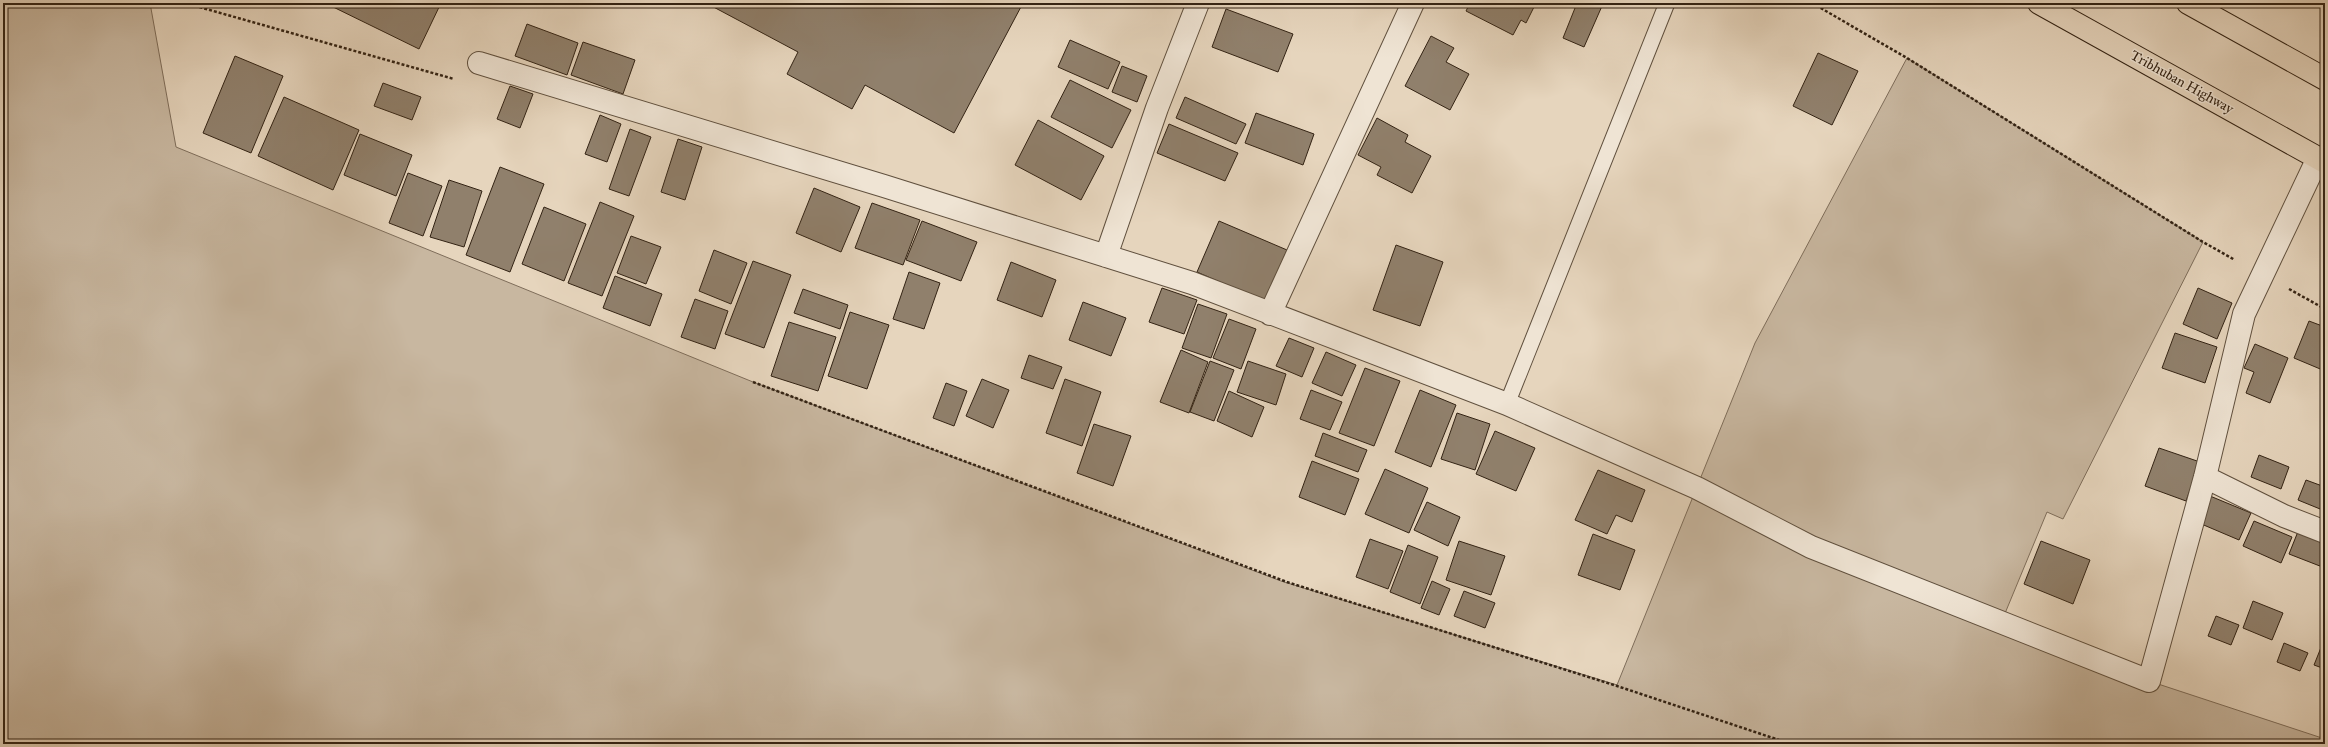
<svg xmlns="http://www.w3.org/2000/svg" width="2328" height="747" viewBox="0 0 2328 747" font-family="'IM FELL Great Primer',serif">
<rect width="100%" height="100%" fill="#e6d5bd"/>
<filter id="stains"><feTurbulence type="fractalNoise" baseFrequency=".005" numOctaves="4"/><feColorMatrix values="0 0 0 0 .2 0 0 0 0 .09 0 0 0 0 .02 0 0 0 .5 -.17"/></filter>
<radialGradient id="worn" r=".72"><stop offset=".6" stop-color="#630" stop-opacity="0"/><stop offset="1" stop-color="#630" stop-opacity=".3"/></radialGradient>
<path fill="#c8b7a0" stroke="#7e6d5a" d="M3 3H150L176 147 753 382 1281 581 1617 685 1755 343 1907 58 2203 242 2063 519 2047 512 2001 623 2149 681 2325 739V744H3Z"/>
<path fill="#90806c" stroke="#332314" d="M325 3H441L419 49Z
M706 3H1023L954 133 865 85 852 109 787 74 798 52Z
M1470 3 1513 4 1536 3 1526 23 1521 20 1513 35 1466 11Z
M1577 3H1593L1602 6 1584 47 1563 38Z
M1226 9 1293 34 1278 72 1212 47Z
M527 24 578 43 567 75 515 56Z
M1431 36 1454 48 1446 62 1469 74 1450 110 1405 86Z
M1070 40 1120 62 1108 89 1058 67Z
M583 42 635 60 623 94 571 75Z
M1818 53 1858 71 1832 125 1793 106Z
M235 56 283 76 251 153 203 133Z
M1122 66 1147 76 1137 102 1112 92Z
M1070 80 1131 110 1112 148 1051 117Z
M383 83 421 97 412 120 374 106Z
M510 86 533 94 520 128 497 119Z
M284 97 359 130 333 190 258 156Z
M1185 97 1246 124 1236 144 1176 118Z
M1256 113 1314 134 1303 165 1245 143Z
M600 115 621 124 607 162 585 154Z
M1377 118 1408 135 1405 142 1431 156 1412 193 1377 175 1381 167 1358 155Z
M1038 120 1104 156 1081 200 1015 165Z
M1169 124 1238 153 1225 181 1157 153Z
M630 129 651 137 629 196 609 189Z
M360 134 412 155 396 196 344 175Z
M678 139 702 147 685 200 661 192Z
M500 167 544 184 510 272 466 255Z
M408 173 442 186 423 236 389 223Z
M449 180 482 191 464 247 430 237Z
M814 188 860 207 841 252 796 233Z
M600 202 634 216 602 296 568 283Z
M872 203 920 220 903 265 855 248Z
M544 207 586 224 564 281 522 264Z
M922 221 977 242 961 281 906 260Z
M1219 221 1287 250 1265 302 1197 272Z
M631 236 661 247 646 284 617 273Z
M1396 245 1443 262 1420 326 1373 310Z
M714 250 747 263 731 304 699 291Z
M753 261 791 275 764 348 725 334Z
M1011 262 1056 280 1042 317 997 300Z
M909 272 940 283 924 329 893 319Z
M615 276 662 294 650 326 603 308Z
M1162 288 1197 300 1184 334 1149 322Z
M2198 288 2232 303 2217 339 2183 324Z
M803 289 848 305 840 329 794 313Z
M695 299 728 311 715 349 681 337Z
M1083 302 1126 318 1111 356 1069 340Z
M1198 304 1227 314 1211 358 1182 348Z
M850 312 889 325 867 389 828 376Z
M1229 319 1256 329 1241 369 1213 358Z
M2309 321 2325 327V371L2294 358Z
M789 322 836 337 818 391 771 376Z
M2175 333 2217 347 2205 383 2162 368Z
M1289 338 1314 348 1302 377 1276 366Z
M2255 344 2288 358 2270 403 2246 393 2254 372 2244 368Z
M1181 350 1208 362 1189 413 1160 402Z
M1326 352 1356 365 1342 396 1312 383Z
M1029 355 1062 367 1053 389 1021 378Z
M1210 361 1234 370 1214 421 1190 412Z
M1248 361 1286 374 1276 405 1237 392Z
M1365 368 1400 381 1374 446 1339 433Z
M982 379 1009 390 993 428 966 416Z
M1065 379 1101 392 1082 446 1046 433Z
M946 383 967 391 954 426 933 418Z
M1311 390 1342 402 1330 430 1300 419Z
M1420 390 1456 405 1431 467 1395 452Z
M1229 391 1264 407 1252 437 1217 421Z
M1457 413 1490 424 1475 470 1441 459Z
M1094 424 1131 436 1113 486 1077 473Z
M1495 431 1535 448 1516 491 1476 474Z
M1323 433 1367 450 1358 472 1315 456Z
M2159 448 2200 462 2186 501 2145 486Z
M2259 455 2289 467 2281 489 2251 477Z
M1312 461 1359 479 1345 515 1299 497Z
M1385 469 1428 488 1409 533 1365 514Z
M1598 470 1645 490 1632 522 1616 515 1607 534 1575 520Z
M2306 480 2325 487V511L2298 500Z
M2210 496 2251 513 2239 540 2199 523Z
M1427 502 1460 517 1448 546 1414 530Z
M2254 521 2292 537 2281 563 2243 546Z
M2299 529 2325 540V568L2289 554Z
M1593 534 1635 550 1620 590 1578 575Z
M1370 539 1403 551 1388 589 1356 577Z
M1459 541 1505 556 1491 595 1446 580Z
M2041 541 2090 560 2073 604 2024 584Z
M1408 545 1438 557 1420 604 1390 592Z
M1432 581 1450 589 1439 615 1421 608Z
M1464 591 1495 603 1485 628 1454 616Z
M2253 601 2283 613 2272 640 2243 628Z
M2216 616 2239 625 2231 645 2208 636Z
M2324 640 2325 641V669L2314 665Z
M2284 643 2308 653 2300 671 2277 662Z"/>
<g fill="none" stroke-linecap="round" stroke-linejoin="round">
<g stroke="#60503e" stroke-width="17">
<path id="lane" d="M1507 404 1667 3"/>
</g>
<g stroke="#60503e" stroke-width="24">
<path id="street" d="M479 63 884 186 1192 283 1507 404 1697 488 1811 547 2149 681 2205 477 2244 314 2318 158
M1106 256 1157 108 1198 3
M1270 314 1413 3
M2205 477 2284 516 2325 532"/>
</g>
<g stroke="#332314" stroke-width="24">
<path id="highway" d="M2039 3 2325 162
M2188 3 2325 79"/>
</g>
<path stroke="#332314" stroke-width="2.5" stroke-dasharray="3 2" stroke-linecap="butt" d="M185 3 454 79
M1812 3 1907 58 2203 242 2235 260
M2289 289 2325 309
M753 382 1287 582 1617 686 1791 744"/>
<use href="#lane" stroke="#efe4d4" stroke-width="15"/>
<use href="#street" stroke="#efe4d4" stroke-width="22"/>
<use href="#highway" stroke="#e6d5bd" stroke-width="22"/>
</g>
<g text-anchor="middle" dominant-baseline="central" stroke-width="3" stroke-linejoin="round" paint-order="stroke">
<g font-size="14" fill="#332314" stroke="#efe4d4">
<text transform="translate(2182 82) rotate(29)">Tribhuban Highway</text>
</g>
</g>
<rect width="2328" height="747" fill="none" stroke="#e6d5bd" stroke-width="16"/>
<rect x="4" y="4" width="2320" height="739" fill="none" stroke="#332314" stroke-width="2"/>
<rect x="8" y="8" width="2312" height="731" fill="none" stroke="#332314"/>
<rect width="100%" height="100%" filter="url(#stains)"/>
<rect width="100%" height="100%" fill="url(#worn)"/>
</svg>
